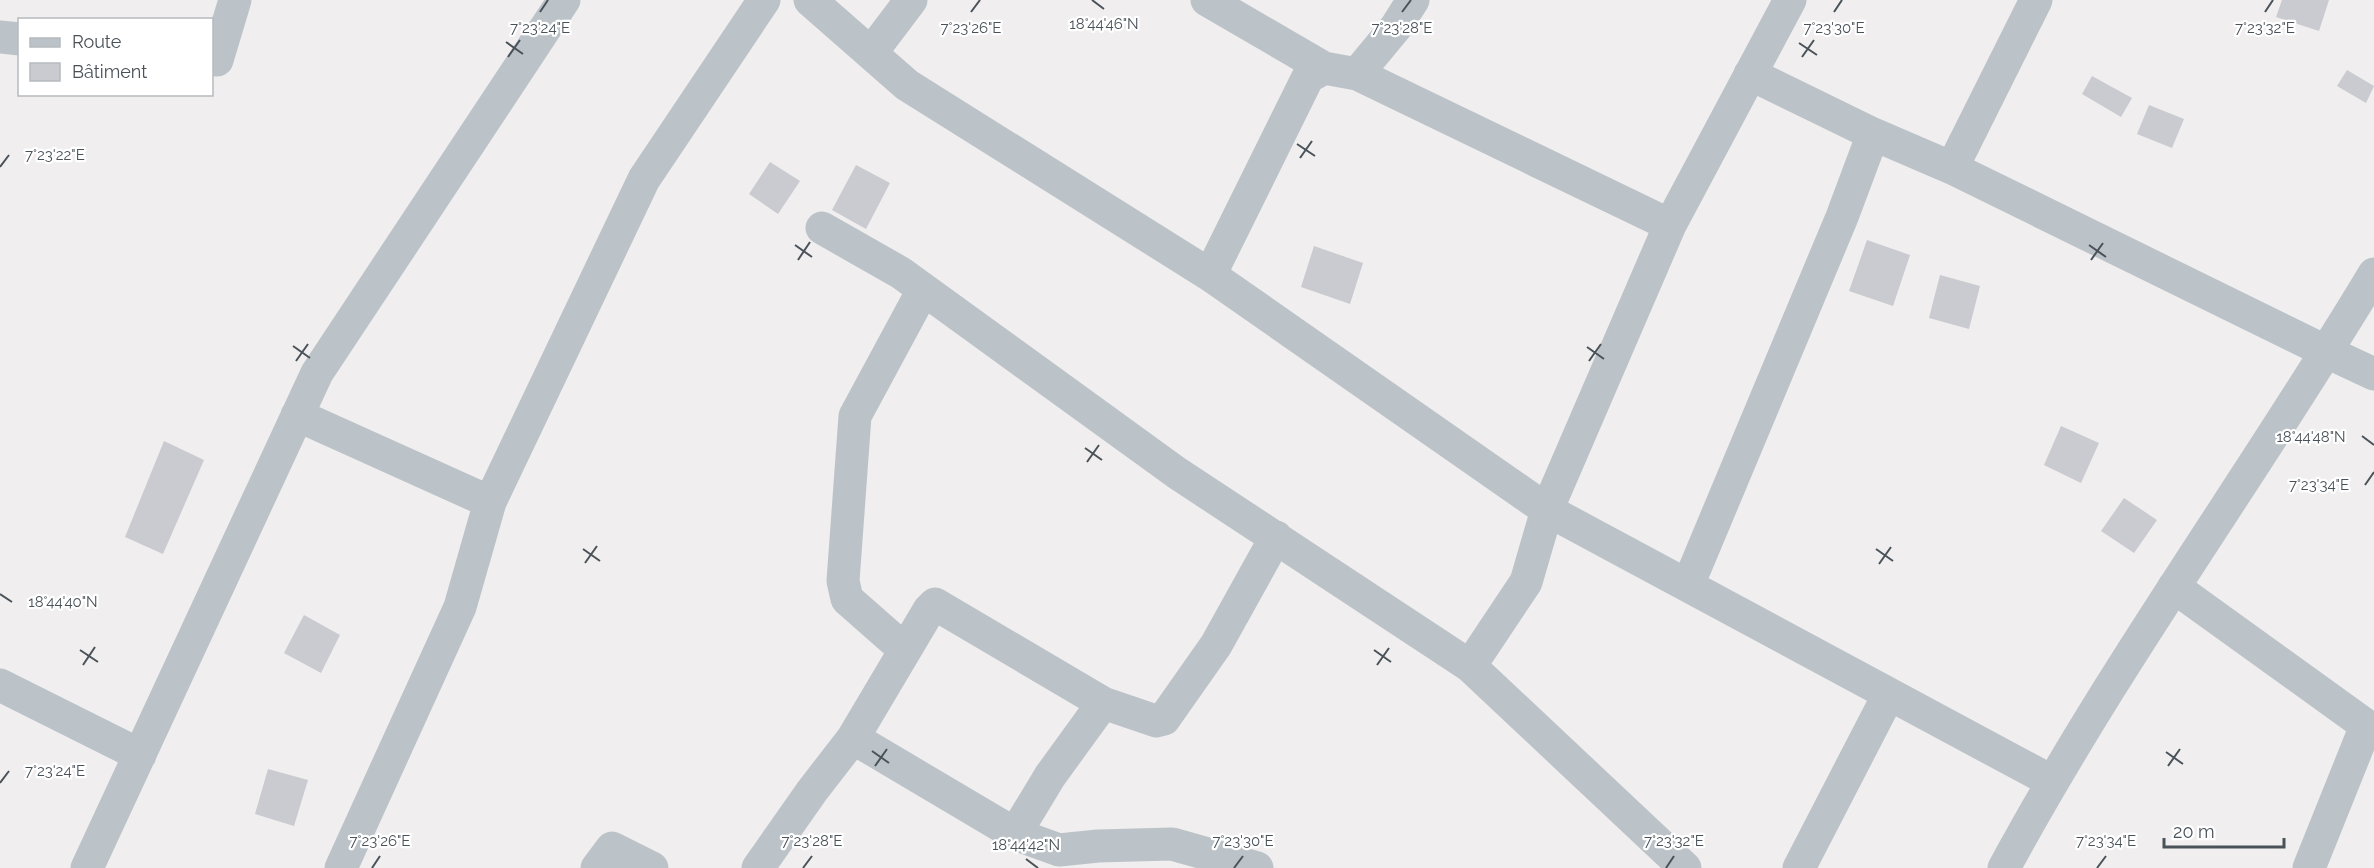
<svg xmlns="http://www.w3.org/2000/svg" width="2374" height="868" viewBox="0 0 2374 868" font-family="Raleway,sans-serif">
<rect width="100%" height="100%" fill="#f0eeee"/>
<path fill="#c9cbd0" d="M2282 0H2329L2319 31 2276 17Z
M2347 70 2374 86 2366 103 2337 86Z
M2092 76 2132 98 2121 117 2082 94Z
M2149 105 2184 119 2172 148 2137 134Z
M770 162 800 181 778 214 749 194Z
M856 165 890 183 866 229 832 210Z
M1867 240 1910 255 1893 306 1849 291Z
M1314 246 1363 263 1350 304 1301 287Z
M1940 275 1980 286 1969 329 1929 318Z
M2061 426 2099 443 2081 483 2044 465Z
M164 441 204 460 163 554 125 537Z
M2124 498 2157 520 2134 553 2101 531Z
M304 615 340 635 321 673 284 653Z
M268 769 308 780 294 826 255 814Z"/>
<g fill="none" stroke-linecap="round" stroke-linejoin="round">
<path stroke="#bbc3c9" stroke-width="33" d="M810 0 907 85 1210 275 1308 77 1324 68 1357 74 1396 27 1413 0
M1207 0 1324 68
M0 37 20 39
M871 53 911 0
M212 59 217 60 235 0
M1357 74 1670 225
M1750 74 1873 134 1952 168 2327 352
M1952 168 2036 0
M822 228 901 273 1177 473 1470 666 1685 868
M1210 275 1547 510 2051 781
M297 415 490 502
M1688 585 1842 217 1873 134
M2174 587 2374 731
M905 650 847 599 843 581 855 416 923 290
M1470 666 1526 582 1547 510 1670 225 1790 0
M0 685 140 755
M853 738 1015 834 1059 850 1098 846 1172 844 1257 868
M1015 834 1050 776 1103 703 1156 721 1164 719 1216 645 1276 537
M87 868 317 373 564 0
M341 868 460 607 490 502 644 179 764 0
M597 868 612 848 652 868
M758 868 812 791 853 738 929 610 935 604 1103 703
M1799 868 1889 694
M2309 868 2366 726"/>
<path stroke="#bbc3c9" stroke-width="33" d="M2327 352 2374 374
M2004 868C2115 663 2254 474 2374 274"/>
</g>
<path fill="none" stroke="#495259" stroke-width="2" d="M1092 0 1104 9M540 12 548 0M971 12 980 0M1402 12 1411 0M1834 12 1842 0M2265 12 2273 0M506 42 523 54M1799 43 1817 55M508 57 520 40M1802 57 1814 40M1297 144 1315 156M1300 158 1312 141M0 167 9 155M795 245 812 257M2089 245 2106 257M798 260 810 242M2091 260 2103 243M293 346 310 358M1587 347 1604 359M296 361 308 344M1589 361 1601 344M2362 436 2374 445M1085 448 1102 460M1087 462 1099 445M2365 485 2374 472M583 549 600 561M1876 549 1893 561M585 563 597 546M1879 564 1891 547M0 594 12 602M80 650 98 662M1374 650 1391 662M83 665 95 647M1377 665 1389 648M872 751 889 763M2166 752 2183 764M875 766 887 749M2168 766 2180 749M0 783 9 771M1026 859 1038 868M372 868 380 856M803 868 812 856M1234 868 1243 856M1666 868 1674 856M2097 868 2106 856"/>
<g font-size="15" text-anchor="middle" fill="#495259" stroke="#fff" stroke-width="4.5" stroke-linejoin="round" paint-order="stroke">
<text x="1104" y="29">18°44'46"N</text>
<text x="540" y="33">7°23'24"E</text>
<text x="971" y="33">7°23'26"E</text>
<text x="1402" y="33">7°23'28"E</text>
<text x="1834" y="33">7°23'30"E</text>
<text x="2265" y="33">7°23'32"E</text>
<text x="55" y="160">7°23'22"E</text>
<text x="2311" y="442">18°44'48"N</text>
<text x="2319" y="490">7°23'34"E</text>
<text x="63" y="607">18°44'40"N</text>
<text x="55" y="776">7°23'24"E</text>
<text x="380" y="846">7°23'26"E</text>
<text x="812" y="846">7°23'28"E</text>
<text x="1243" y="846">7°23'30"E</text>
<text x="1674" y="846">7°23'32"E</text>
<text x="2106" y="846">7°23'34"E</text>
<text x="1026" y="850">18°44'42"N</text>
</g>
<rect x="18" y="18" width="195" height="78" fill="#ffffff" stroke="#b6babd" stroke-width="1.5"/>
<rect x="30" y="38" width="30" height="9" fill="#bbc3c9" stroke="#b6babd" stroke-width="1.5"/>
<text x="72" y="48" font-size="18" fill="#495259">Route</text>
<rect x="30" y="63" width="30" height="18" fill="#c9cbd0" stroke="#b6babd" stroke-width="1.5"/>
<text x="72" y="78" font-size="18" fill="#495259">Bâtiment</text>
<path d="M2164 838v9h120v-9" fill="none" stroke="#495259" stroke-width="3"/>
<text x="2173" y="838" font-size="18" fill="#495259" stroke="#ffffff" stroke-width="4.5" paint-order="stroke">20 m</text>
</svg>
